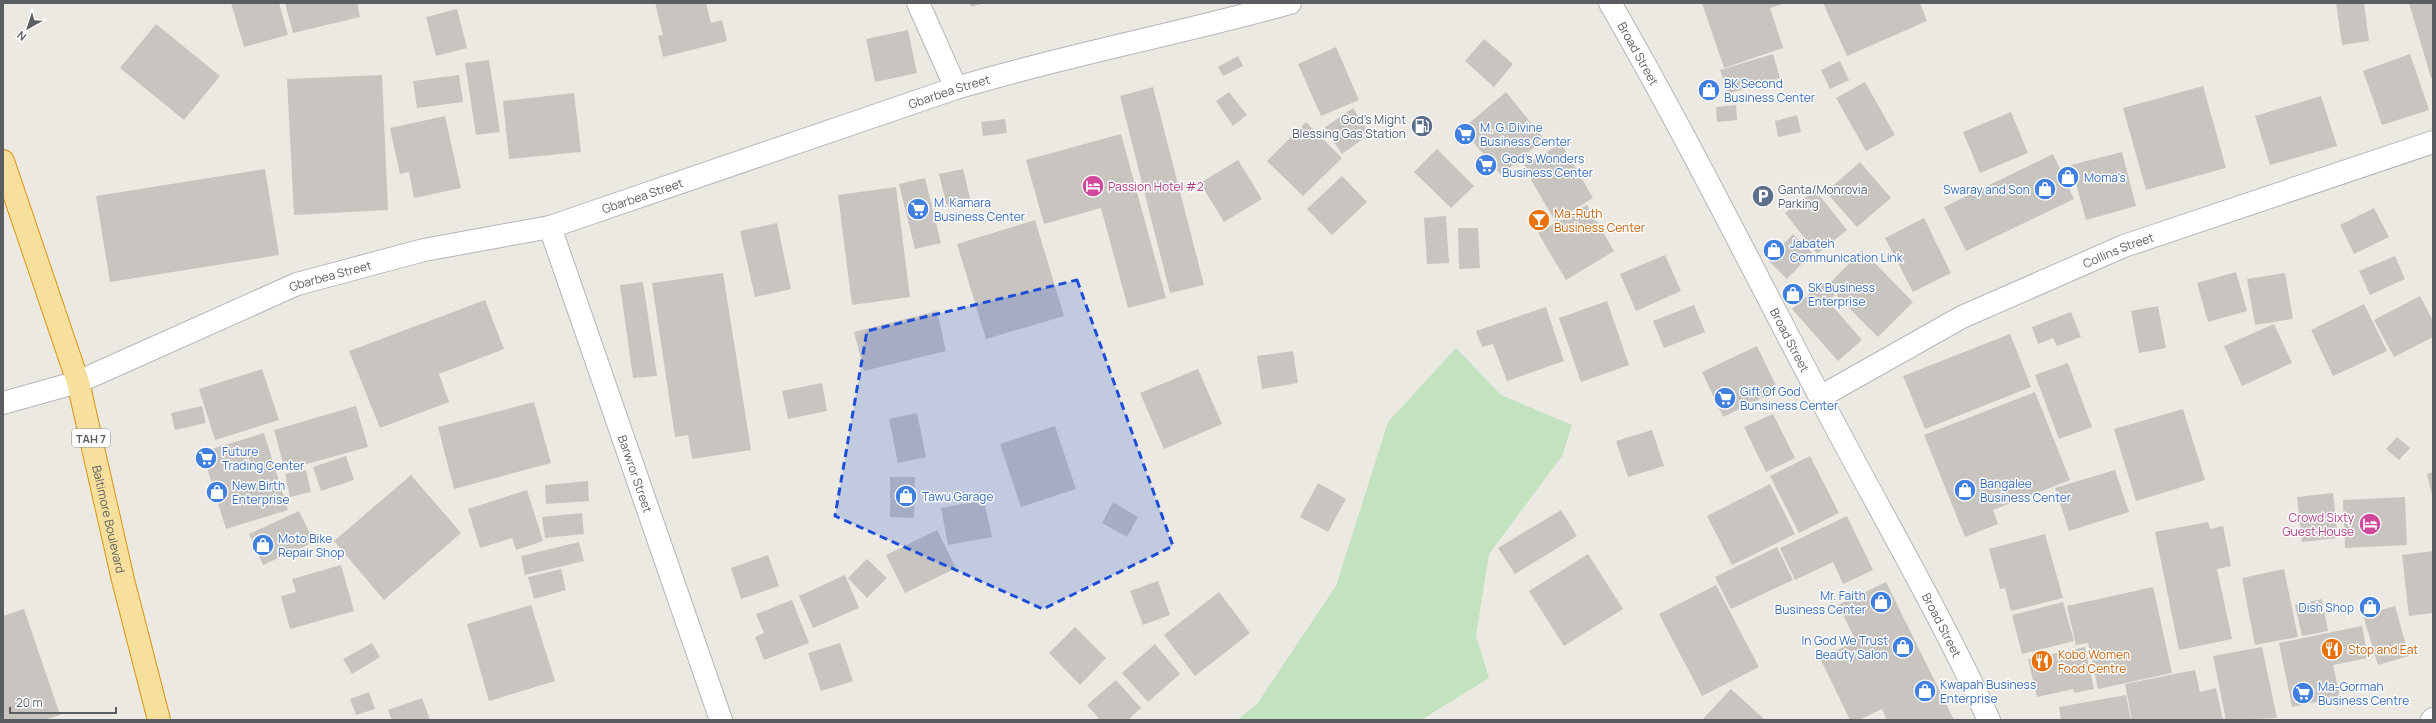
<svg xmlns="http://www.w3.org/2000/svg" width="2436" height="723" viewBox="0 0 2436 723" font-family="Manrope,sans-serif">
<rect width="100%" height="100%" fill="#ece9e2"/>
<path fill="#c2e2c0" d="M1456 348 1501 395 1572 425 1562 456 1489 554 1476 636 1489 678 1421 720H1237L1257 704 1336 586 1388 422Z"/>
<path fill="#c8c4c0" d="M231 3H279L288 35 244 47Z
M285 3H357L360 17 293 33Z
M655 3H706L711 23 722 20 727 41 663 57 658 36 663 35Z
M969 3H984L971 7Z
M1702 3H1785L1770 8 1783 48 1724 68Z
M1823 3H1920L1927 21 1847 56Z
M2336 3H2364L2369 41 2342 45Z
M2409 3H2433V78H2431Z
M457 9 467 48 436 56 426 17Z
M156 24 220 76 184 120 120 68Z
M908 30 917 73 875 82 866 39Z
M1484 39 1513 64 1494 87 1465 61Z
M1336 47 1359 100 1321 116 1298 64Z
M1773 54 1780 78 1728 94 1720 70Z
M2410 54 2429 110 2382 125 2363 71Z
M1238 56 1243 66 1223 76 1218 67Z
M489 60 500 132 476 135 465 63Z
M1840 61 1849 80 1830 89 1821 70Z
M382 75 388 210 294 215 287 79Z
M459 75 463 102 417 108 413 81Z
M1865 82 1895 135 1866 151 1836 98Z
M2203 86 2226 168 2146 190 2123 108Z
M1153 87 1204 285 1170 293 1120 96Z
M1229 92 1247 115 1233 126 1216 101Z
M1506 92 1544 139 1501 175 1462 129Z
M574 93 581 152 509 159 503 101Z
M2321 96 2337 146 2270 165 2255 116Z
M1736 105 1737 120 1717 122 1716 107Z
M1353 108 1370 134 1342 154 1324 128Z
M2011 112 2028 153 1980 173 1963 132Z
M1797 115 1801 132 1778 137 1775 121Z
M445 116 461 188 414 198 409 172 400 174 390 128Z
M1005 119 1007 133 983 136 981 122Z
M1306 122 1342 158 1303 196 1267 161Z
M1121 134 1166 298 1128 308 1101 208 1044 224 1026 160Z
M1561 143 1593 198 1555 221 1523 166Z
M1437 149 1474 186 1451 208 1414 172Z
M2122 152 2136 206 2086 220 2071 165Z
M2053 154 2074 199 1966 251 1944 207Z
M1238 160 1262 199 1224 222 1200 183Z
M1860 162 1891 198 1857 227 1826 192Z
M265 169 279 255 110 282 96 196Z
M963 169 971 202 947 207 939 174Z
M1342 176 1367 202 1332 235 1307 209Z
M925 178 941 243 915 249 899 184Z
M896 187 910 297 852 305 838 195Z
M1815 190 1847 230 1817 254 1785 213Z
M1587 205 1614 251 1566 280 1538 233Z
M2374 208 2389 237 2354 254 2340 225Z
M1446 216 1449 263 1427 264 1424 218Z
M1924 218 1951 273 1913 292 1885 238Z
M1035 220 1064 316 986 339 957 244Z
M777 223 791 289 755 297 740 231Z
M1458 228H1478L1480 268 1459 269Z
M1793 234 1812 253 1787 279 1768 260Z
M1862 250 1913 302 1878 337 1836 295 1840 291 1831 282Z
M1665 255 1681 291 1636 311 1620 274Z
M2395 256 2405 279 2370 295 2359 271Z
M2236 272 2247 311 2208 322 2197 283Z
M723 273 751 450 692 459 688 435 675 437 652 283Z
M2285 273 2293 319 2255 325 2247 279Z
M643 282 657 376 633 378 620 285Z
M1823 282 1835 295 1828 301 1862 340 1838 361 1792 309Z
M2420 296 2433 321V337L2394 357 2374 320Z
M485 300 504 349 439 374 449 402 380 428 349 351Z
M1607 301 1629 365 1581 382 1559 318Z
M2364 304 2387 351 2333 376 2311 330Z
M1694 305 1705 332 1664 348 1653 321Z
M2158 306 2166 348 2139 353 2131 311Z
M1546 307 1564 361 1507 381 1493 344 1482 347 1476 331Z
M937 311 946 351 864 371 854 332Z
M2071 312 2081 337 2057 346 2053 338 2038 344 2032 327Z
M2274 324 2292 363 2242 386 2224 346Z
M2010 334 2031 387 1925 429 1903 376Z
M1757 346 1778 390 1723 417 1702 372Z
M1293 351 1298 383 1262 389 1257 356Z
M2068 363 2092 427 2059 439 2035 375Z
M262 369 279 420 215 440 199 389Z
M1198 369 1222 424 1164 449 1140 393Z
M822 383 827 411 788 419 782 391Z
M2035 392 2070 480 1993 510 1998 524 1965 537 1924 435Z
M534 402 551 463 454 489 438 427Z
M202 406 206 423 175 430 171 413Z
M356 406 368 447 285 470 274 430Z
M2183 409 2205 480 2136 501 2114 429Z
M917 413 926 457 898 463 889 419Z
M1773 414 1795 458 1766 472 1744 427Z
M1055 426 1076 489 1021 507 1000 444Z
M1652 430 1664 466 1628 477 1616 441Z
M264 433 288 510 226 529 202 452Z
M2397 437 2410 448 2399 460 2386 449Z
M346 456 354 480 321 491 313 467Z
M1810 456 1839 513 1799 533 1770 476Z
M306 470 311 492 290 497 285 474Z
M2115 470 2129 512 2069 531 2055 488Z
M2433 472V495H2432L2427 474Z
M411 475 461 533 384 600 334 541Z
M890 477H915L914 518 890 517Z
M588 481 589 501 546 504 545 485Z
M1318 483 1346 499 1328 532 1300 517Z
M1770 484 1795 534 1732 565 1707 516Z
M527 490 543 541 516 550 512 538 480 548 468 509Z
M2333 493 2338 538 2302 542 2297 497Z
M2405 497 2407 545 2345 548 2343 500Z
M984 500 992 537 948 545 941 508Z
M1113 502 1138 517 1127 537 1102 523Z
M1561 510 1577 536 1515 574 1498 548Z
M299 511 314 542 263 565 249 534Z
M582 513 584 534 545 538 542 517Z
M1847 516 1873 570 1843 584 1833 562 1795 580 1780 548Z
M2208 522 2210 529 2223 526 2231 566 2217 569 2232 639 2179 650 2155 532Z
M937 530 956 568 905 593 886 555Z
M2045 534 2063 598 2011 611 2005 588 2000 589 1989 549Z
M579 542 584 561 525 575 521 556Z
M1777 547 1793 580 1731 609 1715 577Z
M2433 551V613L2409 616 2402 555Z
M1588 554 1623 609 1564 646 1529 591Z
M768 555 779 586 741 599 731 568Z
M867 559 887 578 867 598 848 578Z
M341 565 354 611 290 629 281 596 296 592 292 579Z
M561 569 566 590 534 599 528 577Z
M2284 569 2298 637 2255 645 2242 578Z
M845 575 859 608 813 628 799 596Z
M1158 581 1170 615 1143 625 1130 591Z
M1886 582 1954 720H1887L1882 709 1859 720H1850L1820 658 1856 641 1838 605Z
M1716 585 1759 667 1702 696 1659 614Z
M2153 587 2172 673 2098 689 2088 643 2076 645 2067 606Z
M1219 592 1250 633 1195 676 1164 635Z
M2322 599 2328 631 2302 636 2295 605Z
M792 600 809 643 764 660 755 637 764 633 756 614Z
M2063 602 2074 641 2022 654 2012 615Z
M531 605 555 681 489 701 467 624Z
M2395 606 2409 656 2378 665 2363 615Z
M24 609 60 715 44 720H3V616Z
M2362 626 2368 658 2333 665 2340 697 2292 707 2279 643Z
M1075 627 1106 658 1080 685 1049 653Z
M372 643 380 657 352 674 343 659Z
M840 643 853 681 821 691 808 653Z
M1155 644 1180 674 1148 702 1122 673Z
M2085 647 2094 689 2074 693 2073 689 2037 697 2028 659Z
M2262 647 2277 718 2226 720 2213 656Z
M2195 670 2200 692 2216 688 2223 720H2132L2125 684Z
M1116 680 1141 708 1128 720H1100L1087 705Z
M1731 689 1765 720H1702Z
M369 692 375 709 356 715 350 699Z
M2126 695 2131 720H2061L2059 707Z
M422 698 430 720H392L388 710Z"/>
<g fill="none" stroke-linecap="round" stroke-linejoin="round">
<g stroke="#b3b5b9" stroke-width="24">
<g id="minor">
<path d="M918 3 956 88"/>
<path id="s1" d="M1610 3C1684 131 1750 264 1819 395 1875 503 1938 609 1989 720"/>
<path id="s2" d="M550 227 721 720"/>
<path id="s3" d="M1820 397 1962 317 2124 246 2433 142"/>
<path id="s4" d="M3 403 78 382 297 284 424 250 550 227 956 88C1066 55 1179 34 1290 3"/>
<path d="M2432 720 2433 719"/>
</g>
</g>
<g stroke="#dd9411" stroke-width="24">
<g id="trunk">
<path id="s5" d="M3 161 78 382 123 580 159 720"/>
</g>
</g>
<use href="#minor" stroke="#fff" stroke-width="22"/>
<use href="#trunk" stroke="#f7df9e" stroke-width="22"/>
</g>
<path fill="#1d4ed8" fill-opacity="0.2" stroke="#1d4ed8" stroke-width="3" stroke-dasharray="8 5" stroke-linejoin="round" d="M1077 280 1173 546 1043 609 835 516 867 331Z"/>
<defs>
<g id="shop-disc" transform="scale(1.15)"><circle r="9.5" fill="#3f7fe0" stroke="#fff"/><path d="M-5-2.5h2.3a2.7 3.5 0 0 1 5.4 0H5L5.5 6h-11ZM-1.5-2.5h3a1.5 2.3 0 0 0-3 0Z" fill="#fff"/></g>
<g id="fuel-disc" transform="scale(1.15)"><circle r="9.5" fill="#5c6f8a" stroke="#fff"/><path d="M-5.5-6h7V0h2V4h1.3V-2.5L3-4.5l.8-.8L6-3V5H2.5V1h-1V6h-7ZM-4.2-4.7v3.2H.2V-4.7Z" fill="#fff"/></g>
<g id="supermarket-disc" transform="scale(1.15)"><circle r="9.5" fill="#3f7fe0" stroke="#fff"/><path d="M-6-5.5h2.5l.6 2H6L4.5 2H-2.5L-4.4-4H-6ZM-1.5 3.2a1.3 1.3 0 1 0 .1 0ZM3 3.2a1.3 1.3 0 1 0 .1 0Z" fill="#fff"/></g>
<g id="hotel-disc" transform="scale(1.15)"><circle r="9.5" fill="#d1479c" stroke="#fff"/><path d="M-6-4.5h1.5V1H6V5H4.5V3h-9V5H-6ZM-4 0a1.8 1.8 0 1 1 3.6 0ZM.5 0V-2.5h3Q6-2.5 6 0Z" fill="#fff"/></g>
<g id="parking-disc" transform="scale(1.15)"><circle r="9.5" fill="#5c6f8a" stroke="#fff"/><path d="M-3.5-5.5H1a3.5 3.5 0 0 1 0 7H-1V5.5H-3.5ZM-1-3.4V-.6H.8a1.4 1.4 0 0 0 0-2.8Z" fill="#fff"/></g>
<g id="bar-disc" transform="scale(1.15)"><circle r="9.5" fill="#e8710a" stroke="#fff"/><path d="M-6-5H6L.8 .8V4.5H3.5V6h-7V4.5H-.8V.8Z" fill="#fff"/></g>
<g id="restaurant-disc" transform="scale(1.15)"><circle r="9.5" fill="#e8710a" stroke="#fff"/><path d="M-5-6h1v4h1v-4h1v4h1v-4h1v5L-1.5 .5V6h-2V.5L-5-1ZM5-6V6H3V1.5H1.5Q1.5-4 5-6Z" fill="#fff"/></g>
</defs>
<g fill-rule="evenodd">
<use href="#shop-disc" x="1709" y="90"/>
<use href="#fuel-disc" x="1422" y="126"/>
<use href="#supermarket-disc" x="1465" y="134"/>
<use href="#supermarket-disc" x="1486" y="165"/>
<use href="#shop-disc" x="2068" y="177"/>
<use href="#hotel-disc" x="1093" y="186"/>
<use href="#shop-disc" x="2045" y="189"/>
<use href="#parking-disc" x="1763" y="196"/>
<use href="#supermarket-disc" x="918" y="209"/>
<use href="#bar-disc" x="1539" y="220"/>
<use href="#shop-disc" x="1774" y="250"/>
<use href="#shop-disc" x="1793" y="294"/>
<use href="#supermarket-disc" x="1725" y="398"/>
<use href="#supermarket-disc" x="206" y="458"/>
<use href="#shop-disc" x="1965" y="490"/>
<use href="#shop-disc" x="217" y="492"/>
<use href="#shop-disc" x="906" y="496"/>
<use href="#hotel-disc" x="2370" y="524"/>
<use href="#shop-disc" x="263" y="545"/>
<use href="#shop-disc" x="1881" y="602"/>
<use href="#shop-disc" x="2370" y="607"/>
<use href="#shop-disc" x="1903" y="647"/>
<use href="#restaurant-disc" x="2332" y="649"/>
<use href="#restaurant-disc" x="2042" y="661"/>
<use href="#shop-disc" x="1925" y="691"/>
<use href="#supermarket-disc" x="2303" y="693"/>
</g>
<g text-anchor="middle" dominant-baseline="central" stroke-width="3" stroke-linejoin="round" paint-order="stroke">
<rect fill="#fff" stroke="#8c8e91" stroke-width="1" x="72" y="429" width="38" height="18" rx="3"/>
<g font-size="11" font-weight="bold" fill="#5a5e62">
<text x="91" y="438">TAH 7</text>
</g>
<g font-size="12" fill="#5a5e62" stroke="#fff">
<text stroke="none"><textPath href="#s1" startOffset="58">Broad Street</textPath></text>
<text stroke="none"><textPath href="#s4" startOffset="999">Gbarbea Street</textPath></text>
<text stroke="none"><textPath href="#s4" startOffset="675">Gbarbea Street</textPath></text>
<text stroke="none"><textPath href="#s3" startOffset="333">Collins Street</textPath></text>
<text stroke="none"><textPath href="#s4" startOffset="352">Gbarbea Street</textPath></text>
<text stroke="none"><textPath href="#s1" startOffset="382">Broad Street</textPath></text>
<text stroke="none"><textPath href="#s2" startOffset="261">Barwror Street</textPath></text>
<text stroke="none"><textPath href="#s5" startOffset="374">Baltimore Boulevard</textPath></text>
<text stroke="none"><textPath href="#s1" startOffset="705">Broad Street</textPath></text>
</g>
<g font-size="12" fill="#366cbe" stroke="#fff" text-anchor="start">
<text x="1724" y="83">BK Second<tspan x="1724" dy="14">Business Center</tspan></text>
<text x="1480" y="127">M. G. Divine<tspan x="1480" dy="14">Business Center</tspan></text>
<text x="1502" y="158">God's Wonders<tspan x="1502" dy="14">Business Center</tspan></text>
<text x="2084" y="177">Moma's</text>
<text x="2030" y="189" text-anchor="end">Swaray and Son</text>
<text x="934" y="202">M. Kamara<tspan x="934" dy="14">Business Center</tspan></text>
<text x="1790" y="243">Jabateh<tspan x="1790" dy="14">Communication Link</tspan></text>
<text x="1808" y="287">SK Business<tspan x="1808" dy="14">Enterprise</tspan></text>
<text x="1740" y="391">Gift Of God<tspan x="1740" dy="14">Bunsiness Center</tspan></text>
<text x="222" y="451">Future<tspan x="222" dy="14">Trading Center</tspan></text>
<text x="1980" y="483">Bangalee<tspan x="1980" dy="14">Business Center</tspan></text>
<text x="232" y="485">New Birth<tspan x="232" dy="14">Enterprise</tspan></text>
<text x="922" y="496">Tawu Garage</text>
<text x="278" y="538">Moto Bike<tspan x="278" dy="14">Repair Shop</tspan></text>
<text x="1866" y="595" text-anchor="end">Mr. Faith<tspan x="1866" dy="14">Business Center</tspan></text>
<text x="2354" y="607" text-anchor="end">Dish Shop</text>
<text x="1888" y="640" text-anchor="end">In God We Trust<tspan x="1888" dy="14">Beauty Salon</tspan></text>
<text x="1940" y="684">Kwapah Business<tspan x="1940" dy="14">Enterprise</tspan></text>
<text x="2318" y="686">Ma-Gormah<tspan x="2318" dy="14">Business Centre</tspan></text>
</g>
<g font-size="12" fill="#4e5e75" stroke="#fff" text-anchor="end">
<text x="1406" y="119">God's Might<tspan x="1406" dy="14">Blessing Gas Station</tspan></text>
<text x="1778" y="189" text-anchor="start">Ganta/Monrovia<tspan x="1778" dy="14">Parking</tspan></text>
</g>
<g font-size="12" fill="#b23c85" stroke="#fff" text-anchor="start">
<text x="1108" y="186">Passion Hotel #2</text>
<text x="2354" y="517" text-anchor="end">Crowd Sixty<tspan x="2354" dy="14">Guest House</tspan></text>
</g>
<g font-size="12" fill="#c56008" stroke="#fff" text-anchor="start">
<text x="1554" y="213">Ma-Ruth<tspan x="1554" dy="14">Business Center</tspan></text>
<text x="2348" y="649">Stop and Eat</text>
<text x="2058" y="654">Kobo Women<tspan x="2058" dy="14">Food Centre</tspan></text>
</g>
</g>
<rect width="2436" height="723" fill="none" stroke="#5a5e62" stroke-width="8"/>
<g transform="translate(28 28) rotate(219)" stroke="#ffffff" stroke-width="3" paint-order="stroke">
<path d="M0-3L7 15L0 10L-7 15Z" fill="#5a5e62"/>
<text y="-6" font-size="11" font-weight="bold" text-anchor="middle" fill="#5a5e62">N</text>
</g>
<path d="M10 707v6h106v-6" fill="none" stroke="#5a5e62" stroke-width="2"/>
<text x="16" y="707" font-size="12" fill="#5a5e62" stroke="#ffffff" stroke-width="3" paint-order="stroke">20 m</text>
</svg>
